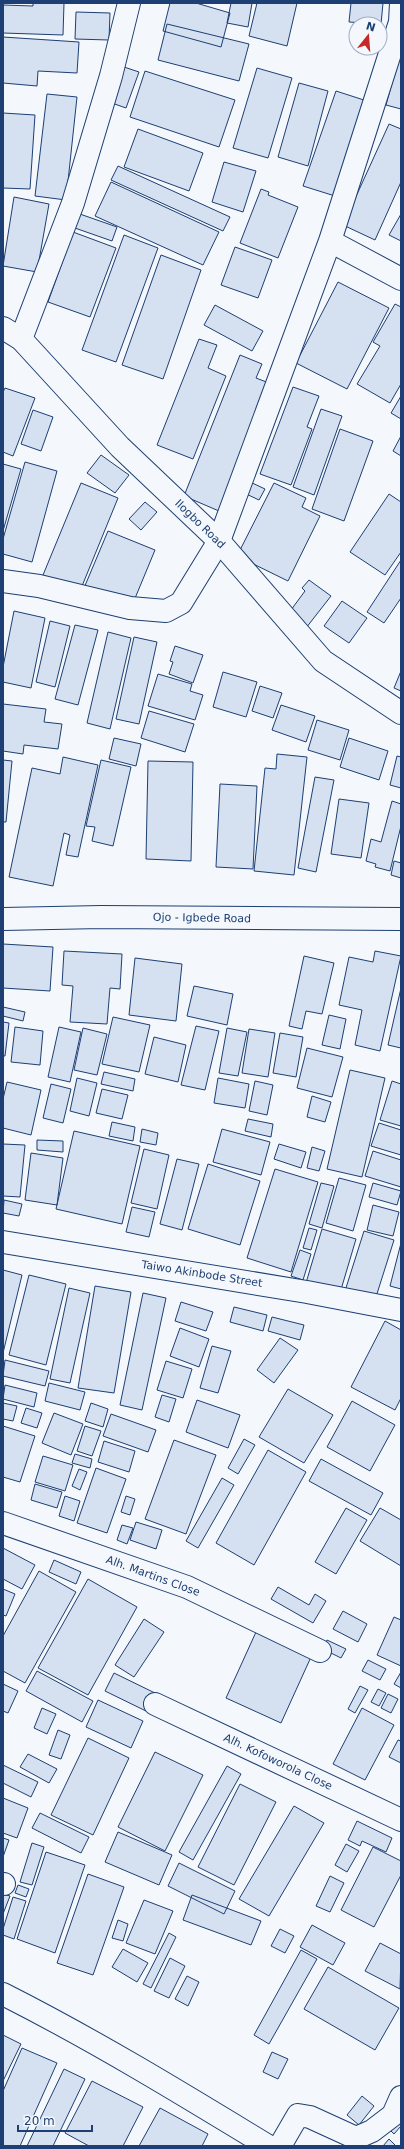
<svg xmlns="http://www.w3.org/2000/svg" width="404" height="2149" viewBox="0 0 404 2149" font-family="'DejaVu Sans',sans-serif">
<rect width="100%" height="100%" fill="#f4f7fb"/>
<path fill="#d5e0f0" stroke="#1d3f73" d="M33 3H64L63 35 3 33V5L33 6Z
M170 3H196L230 13 221 47 163 31Z
M231 3H252L248 27 227 23Z
M257 3H297L287 46 249 36Z
M351 3H383L381 24 349 22Z
M76 12 110 13 109 40 75 39Z
M167 24 249 44 239 81 158 60Z
M3 37 79 42 77 73 38 71 37 86 3 83Z
M401 50V109L386 105Z
M121 66 139 72 126 108 109 102Z
M257 68 292 78 268 158 233 148Z
M145 71 235 100 219 147 130 117Z
M299 83 328 91 308 166 278 157Z
M336 91 367 101 335 196 303 186Z
M47 94 77 97 66 200 35 196Z
M3 113 35 115 30 189 3 188Z
M389 124 401 129V182L375 240 343 225Z
M138 129 203 153 189 191 124 167Z
M224 162 256 171 243 212 212 202Z
M118 166 230 217 223 231 111 180Z
M111 182 219 232 203 265 95 216Z
M261 189 269 192 268 195 298 207 278 258 240 243Z
M14 197 49 204 37 272 3 266Z
M77 213 117 227 112 241 72 227Z
M401 214V241L389 235Z
M73 232 116 248 90 317 48 302Z
M124 235 158 248 116 362 82 350Z
M235 247 272 260 258 298 221 285Z
M161 255 201 270 163 379 122 365Z
M338 282 389 308 347 389 296 363Z
M395 304 401 307V384L390 403 357 384 380 346 373 342Z
M215 305 263 331 252 351 204 325Z
M199 339 217 345 208 368 226 376 193 459 157 445Z
M240 355 262 364 256 378 269 383 219 511 184 496Z
M293 387 319 396 307 427 312 429 291 485 260 474Z
M5 388 35 398 13 456 3 452V392Z
M401 396V419L391 413Z
M321 409 342 416 314 495 293 487Z
M33 410 53 417 41 451 21 444Z
M340 429 373 441 344 521 312 509Z
M401 436V456L393 451Z
M101 455 129 475 115 493 87 473Z
M25 462 57 471 32 562 3 554V539Z
M3 464 21 469 3 531Z
M248 481 265 489 259 500 242 492Z
M81 483 118 498 80 591 43 575Z
M274 483 306 498 302 507 320 516 288 581 237 556Z
M389 494 401 502V552L385 575 350 552Z
M145 502 157 512 141 530 129 519Z
M108 531 155 550 131 608 84 588Z
M401 560V598L384 623 367 612Z
M309 580 331 596 306 628 288 614 305 591 302 588Z
M342 601 367 618 349 643 324 626Z
M14 611 45 618 31 688 3 682V667Z
M50 621 70 626 55 687 36 682Z
M75 625 98 630 78 705 55 699Z
M108 632 131 638 110 729 87 723Z
M134 637 157 642 139 724 116 719Z
M175 646 203 655 193 683 169 674 173 662 170 661Z
M401 671V691L394 688Z
M223 672 257 682 246 717 213 707Z
M158 674 192 684 190 691 203 695 195 720 148 706Z
M260 686 282 693 273 718 252 711Z
M3 704 46 709 44 722 62 724 58 749 24 745 23 754 3 751Z
M281 705 315 716 306 742 272 730Z
M149 711 194 724 185 752 141 738Z
M317 720 349 730 340 760 308 750Z
M114 738 141 744 136 766 109 759Z
M349 738 388 751 379 780 340 767Z
M277 754 307 757 294 875 254 871 265 768 276 769Z
M397 756 401 757V788L390 785Z
M63 757 98 765 78 857 66 855 70 835 64 833 53 886 9 877 32 768 60 774Z
M3 760 12 761 6 822H3Z
M101 760 131 767 113 846 92 841 95 827 86 826Z
M148 761 193 762 191 861 146 859Z
M315 777 334 780 316 872 298 868Z
M220 784 257 786 253 869 216 867Z
M339 799 369 803 361 858 331 854Z
M392 801 401 804V826L390 871 375 867 376 864 366 861 371 839 381 842Z
M394 861 401 863V878L391 875Z
M3 944 53 947 50 991 3 988Z
M64 951 122 954 120 989 110 988 107 1024 70 1022 73 986 62 985Z
M375 951 401 956 380 1051 355 1045 362 1010 339 1005 349 957 373 962Z
M304 956 334 963 322 1014 306 1011 302 1029 289 1026Z
M135 958 182 964 176 1021 129 1015Z
M194 986 233 994 227 1025 187 1016Z
M401 988V1048L388 1045Z
M3 1007 25 1012 23 1021 3 1016Z
M329 1015 346 1019 340 1049 322 1045Z
M113 1017 150 1025 139 1072 102 1064Z
M3 1022 9 1023 5 1056H3Z
M196 1026 219 1031 205 1090 181 1085Z
M15 1027 43 1031 40 1065 11 1062Z
M59 1027 81 1032 70 1082 48 1077Z
M83 1028 107 1034 97 1075 74 1070Z
M227 1028 247 1032 238 1076 219 1073Z
M249 1029 275 1033 268 1077 242 1073Z
M280 1033 303 1037 296 1077 273 1073Z
M154 1037 186 1045 178 1082 145 1074Z
M307 1048 343 1057 332 1097 297 1088Z
M350 1070 385 1078 362 1177 327 1169Z
M104 1072 135 1079 133 1091 101 1084Z
M77 1078 97 1083 89 1116 70 1111Z
M218 1078 249 1084 245 1108 214 1103Z
M255 1081 273 1085 267 1115 249 1111Z
M392 1081 401 1084V1126L380 1120Z
M7 1082 41 1090 31 1135 3 1128V1099Z
M51 1084 71 1089 63 1123 43 1118Z
M102 1089 128 1095 122 1119 96 1113Z
M312 1096 331 1102 325 1122 307 1117Z
M248 1119 273 1124 271 1137 245 1131Z
M112 1122 135 1127 133 1141 109 1136Z
M379 1123 401 1130V1155L371 1146Z
M142 1129 158 1133 156 1145 140 1142Z
M222 1129 270 1142 261 1175 213 1162Z
M74 1131 140 1146 122 1224 56 1209Z
M37 1140 63 1141V1152L37 1150Z
M3 1144 25 1145 20 1197 3 1196Z
M279 1144 306 1152 301 1168 274 1159Z
M312 1147 325 1151 319 1171 307 1168Z
M144 1149 169 1155 157 1209 131 1203Z
M373 1151 401 1160V1187L365 1176Z
M31 1153 63 1158 57 1205 25 1200Z
M177 1159 199 1164 182 1230 160 1224Z
M208 1164 260 1181 240 1245 188 1229Z
M275 1169 318 1182 291 1272 247 1258Z
M339 1178 366 1185 353 1231 326 1223Z
M321 1183 334 1186 322 1228 309 1224Z
M373 1183 401 1191 397 1205 369 1197Z
M4 1200 22 1204 19 1216 3 1213Z
M373 1205 399 1212 393 1236 367 1230Z
M132 1207 155 1212 149 1237 126 1232Z
M309 1228 317 1230 311 1250 303 1248Z
M322 1229 356 1239 340 1293 306 1283Z
M364 1231 394 1240 375 1300 345 1291Z
M401 1243V1289L390 1286Z
M300 1250 311 1254 303 1280 291 1276Z
M3 1270 22 1275 3 1353Z
M29 1275 66 1284 46 1365 9 1355Z
M95 1286 131 1292 114 1393 78 1388Z
M69 1288 90 1293 70 1383 50 1379Z
M143 1293 166 1298 142 1410 120 1405Z
M181 1302 213 1312 206 1331 175 1321Z
M234 1307 267 1315 263 1331 230 1322Z
M272 1317 304 1325 300 1340 268 1331Z
M385 1321 401 1330V1398L395 1410 351 1387Z
M180 1328 209 1339 199 1367 170 1356Z
M280 1338 298 1350 274 1383 257 1370Z
M212 1346 231 1351 218 1393 200 1388Z
M5 1360 49 1371 45 1386 3 1376Z
M166 1361 192 1369 183 1398 157 1390Z
M49 1383 85 1392 80 1410 45 1401Z
M5 1385 37 1393 34 1407 3 1399Z
M288 1389 333 1415 304 1463 259 1437Z
M162 1395 176 1399 169 1422 155 1417Z
M197 1400 240 1415 228 1448 186 1432Z
M352 1401 395 1425 370 1471 327 1447Z
M3 1403 17 1406 13 1421 3 1419Z
M91 1403 108 1409 103 1427 85 1421Z
M26 1408 42 1413 37 1428 21 1423Z
M54 1413 83 1424 71 1455 42 1443Z
M111 1414 156 1430 148 1452 103 1436Z
M3 1426 35 1436 20 1482 3 1477Z
M85 1426 101 1431 92 1456 77 1451Z
M244 1439 255 1445 238 1474 228 1468Z
M174 1440 216 1455 186 1534 145 1519Z
M104 1441 135 1451 129 1472 98 1462Z
M268 1450 306 1472 254 1565 216 1543Z
M75 1454 92 1459 90 1468 72 1463Z
M43 1456 73 1465 65 1491 35 1482Z
M321 1459 383 1493 371 1515 309 1481Z
M96 1468 126 1479 107 1533 77 1523Z
M79 1469 87 1472 80 1490 72 1486Z
M222 1478 234 1485 198 1548 186 1541Z
M35 1484 62 1492 57 1508 31 1500Z
M65 1496 80 1501 74 1521 59 1516Z
M126 1496 135 1499 130 1515 121 1512Z
M346 1508 367 1520 336 1574 315 1562Z
M380 1508 401 1520V1566L360 1541Z
M136 1522 162 1530 156 1549 130 1540Z
M122 1525 133 1528 127 1544 117 1540Z
M3 1548 35 1565 22 1589 3 1579Z
M54 1560 81 1572 76 1584 49 1572Z
M39 1571 76 1592 25 1683 3 1671V1636Z
M88 1579 137 1607 88 1695 38 1668Z
M278 1587 309 1605 315 1594 326 1601 313 1623 271 1599Z
M3 1589 15 1594 6 1616 3 1615Z
M343 1611 367 1624 358 1642 333 1629Z
M394 1617 401 1620V1666L377 1655Z
M144 1619 164 1632 134 1677 115 1665Z
M256 1632 311 1657 281 1723 226 1698Z
M327 1640 346 1649 341 1658 323 1649Z
M368 1660 386 1669 380 1680 362 1671Z
M37 1671 93 1701 82 1722 26 1691Z
M401 1672V1688L394 1684Z
M114 1673 157 1694 148 1712 105 1691Z
M3 1684 18 1691 8 1713 3 1711Z
M360 1686 368 1690 355 1713 348 1709Z
M378 1689 386 1693 379 1706 371 1702Z
M388 1694 398 1699 391 1713 381 1708Z
M98 1700 143 1721 131 1748 86 1727Z
M42 1708 56 1714 47 1734 34 1728Z
M362 1708 394 1725 365 1780 333 1764Z
M58 1730 70 1735 61 1759 49 1755Z
M88 1738 129 1758 93 1835 51 1815Z
M398 1740 401 1741V1763L389 1757Z
M155 1752 203 1775 165 1851 118 1827Z
M28 1754 57 1769 49 1783 20 1767Z
M3 1765 38 1782 31 1797 3 1783Z
M227 1766 241 1774 193 1860 179 1852Z
M240 1784 276 1802 234 1885 198 1867Z
M3 1798 28 1808 17 1838 3 1833Z
M294 1806 324 1823 269 1916 239 1899Z
M40 1813 89 1837 81 1853 32 1828Z
M357 1821 392 1838 386 1852 362 1841 360 1846 348 1840Z
M118 1832 172 1855 159 1885 105 1862Z
M3 1838 9 1840 3 1857Z
M32 1843 44 1847 32 1885 20 1882Z
M346 1844 359 1851 347 1872 335 1865Z
M373 1847 401 1861V1875L374 1927 341 1910Z
M46 1852 85 1865 55 1953 17 1939Z
M179 1863 235 1891 224 1914 168 1886Z
M88 1874 124 1887 93 1975 57 1963Z
M330 1876 344 1883 330 1912 316 1906Z
M18 1885 29 1889 26 1897 15 1893Z
M3 1894 10 1896 3 1914Z
M192 1895 261 1921 251 1945 183 1920Z
M13 1897 26 1901 14 1939 3 1935V1929Z
M144 1900 173 1911 155 1954 126 1943Z
M118 1920 128 1924 123 1941 112 1938Z
M312 1925 345 1943 333 1965 300 1947Z
M280 1929 294 1936 285 1953 271 1946Z
M169 1933 176 1937 151 1988 143 1984Z
M380 1943 401 1954 400 1989 365 1971Z
M123 1949 148 1963 137 1982 112 1967Z
M301 1950 317 1959 269 2044 254 2035Z
M170 1958 185 1966 169 1998 154 1991Z
M328 1967 399 2008 375 2050 304 2009Z
M187 1976 199 1982 188 2006 175 1999Z
M3 2035 21 2044 3 2081Z
M22 2048 57 2063 20 2146H3V2091Z
M272 2052 288 2059 278 2079 263 2072Z
M64 2069 85 2079 53 2146H27Z
M92 2081 143 2107 123 2146H89L65 2133Z
M362 2096 374 2106 359 2125 347 2115Z
M160 2108 208 2134 202 2146H139Z
M401 2122V2126L394 2134 389 2129Z
M389 2139 396 2146H383Z"/>
<g fill="none" stroke-linecap="round" stroke-linejoin="round">
<g stroke="#1d3f73" stroke-width="24">
<path id="minor" d="M330 241 401 279
M21 339 73 203 111 76 129 3
M3 581 39 586 130 608 166 611 181 603 219 541 330 241 400 22 401 3
M3 1242 307 1292 401 1310
M3 1523 187 1587 320 1651
M155 1704 401 1820
M3 1884H4
M3 1994C94 2040 181 2093 268 2146
M280 2146 298 2115 310 2117 356 2138 372 2131 393 2115 401 2097"/>
</g>
<g stroke="#1d3f73" stroke-width="24">
<path id="major" d="M3 328 21 339 120 447 219 541 323 661 401 713
M3 919 101 917 401 919"/>
</g>
<use href="#minor" stroke="#f4f7fb" stroke-width="22"/>
<use href="#major" stroke="#f4f7fb" stroke-width="22"/>
</g>
<g text-anchor="middle" dominant-baseline="central" stroke-width="3" stroke-linejoin="round" paint-order="stroke">
<g font-size="11" fill="#1d3f73" stroke="#f4f7fb">
<text transform="translate(200 524) rotate(44)">Ilogbo Road</text>
<text transform="translate(202 918) rotate(1)">Ojo - Igbede Road</text>
<text transform="translate(202 1274) rotate(9)">Taiwo Akinbode Street</text>
<text transform="translate(153 1576) rotate(20)">Alh. Martins Close</text>
<text transform="translate(278 1762) rotate(25)">Alh. Kofoworola Close</text>
</g>
</g>
<rect width="404" height="2149" fill="none" stroke="#1d3f73" stroke-width="8"/>
<g transform="translate(368 36) rotate(17)"><circle r="19" fill="#f4f7fb" stroke="#9eadc5"/>
<path d="M0-3L7 15L0 10L-7 15Z" fill="#c62828"/>
<text y="-6" font-size="11" font-weight="bold" text-anchor="middle" fill="#1d3f73">N</text>
</g>
<path d="M18 2125v6h74v-6" fill="none" stroke="#1d3f73" stroke-width="2"/>
<text x="24" y="2125" font-size="12" fill="#1d3f73" stroke="#f4f7fb" stroke-width="3" paint-order="stroke">20 m</text>
</svg>
